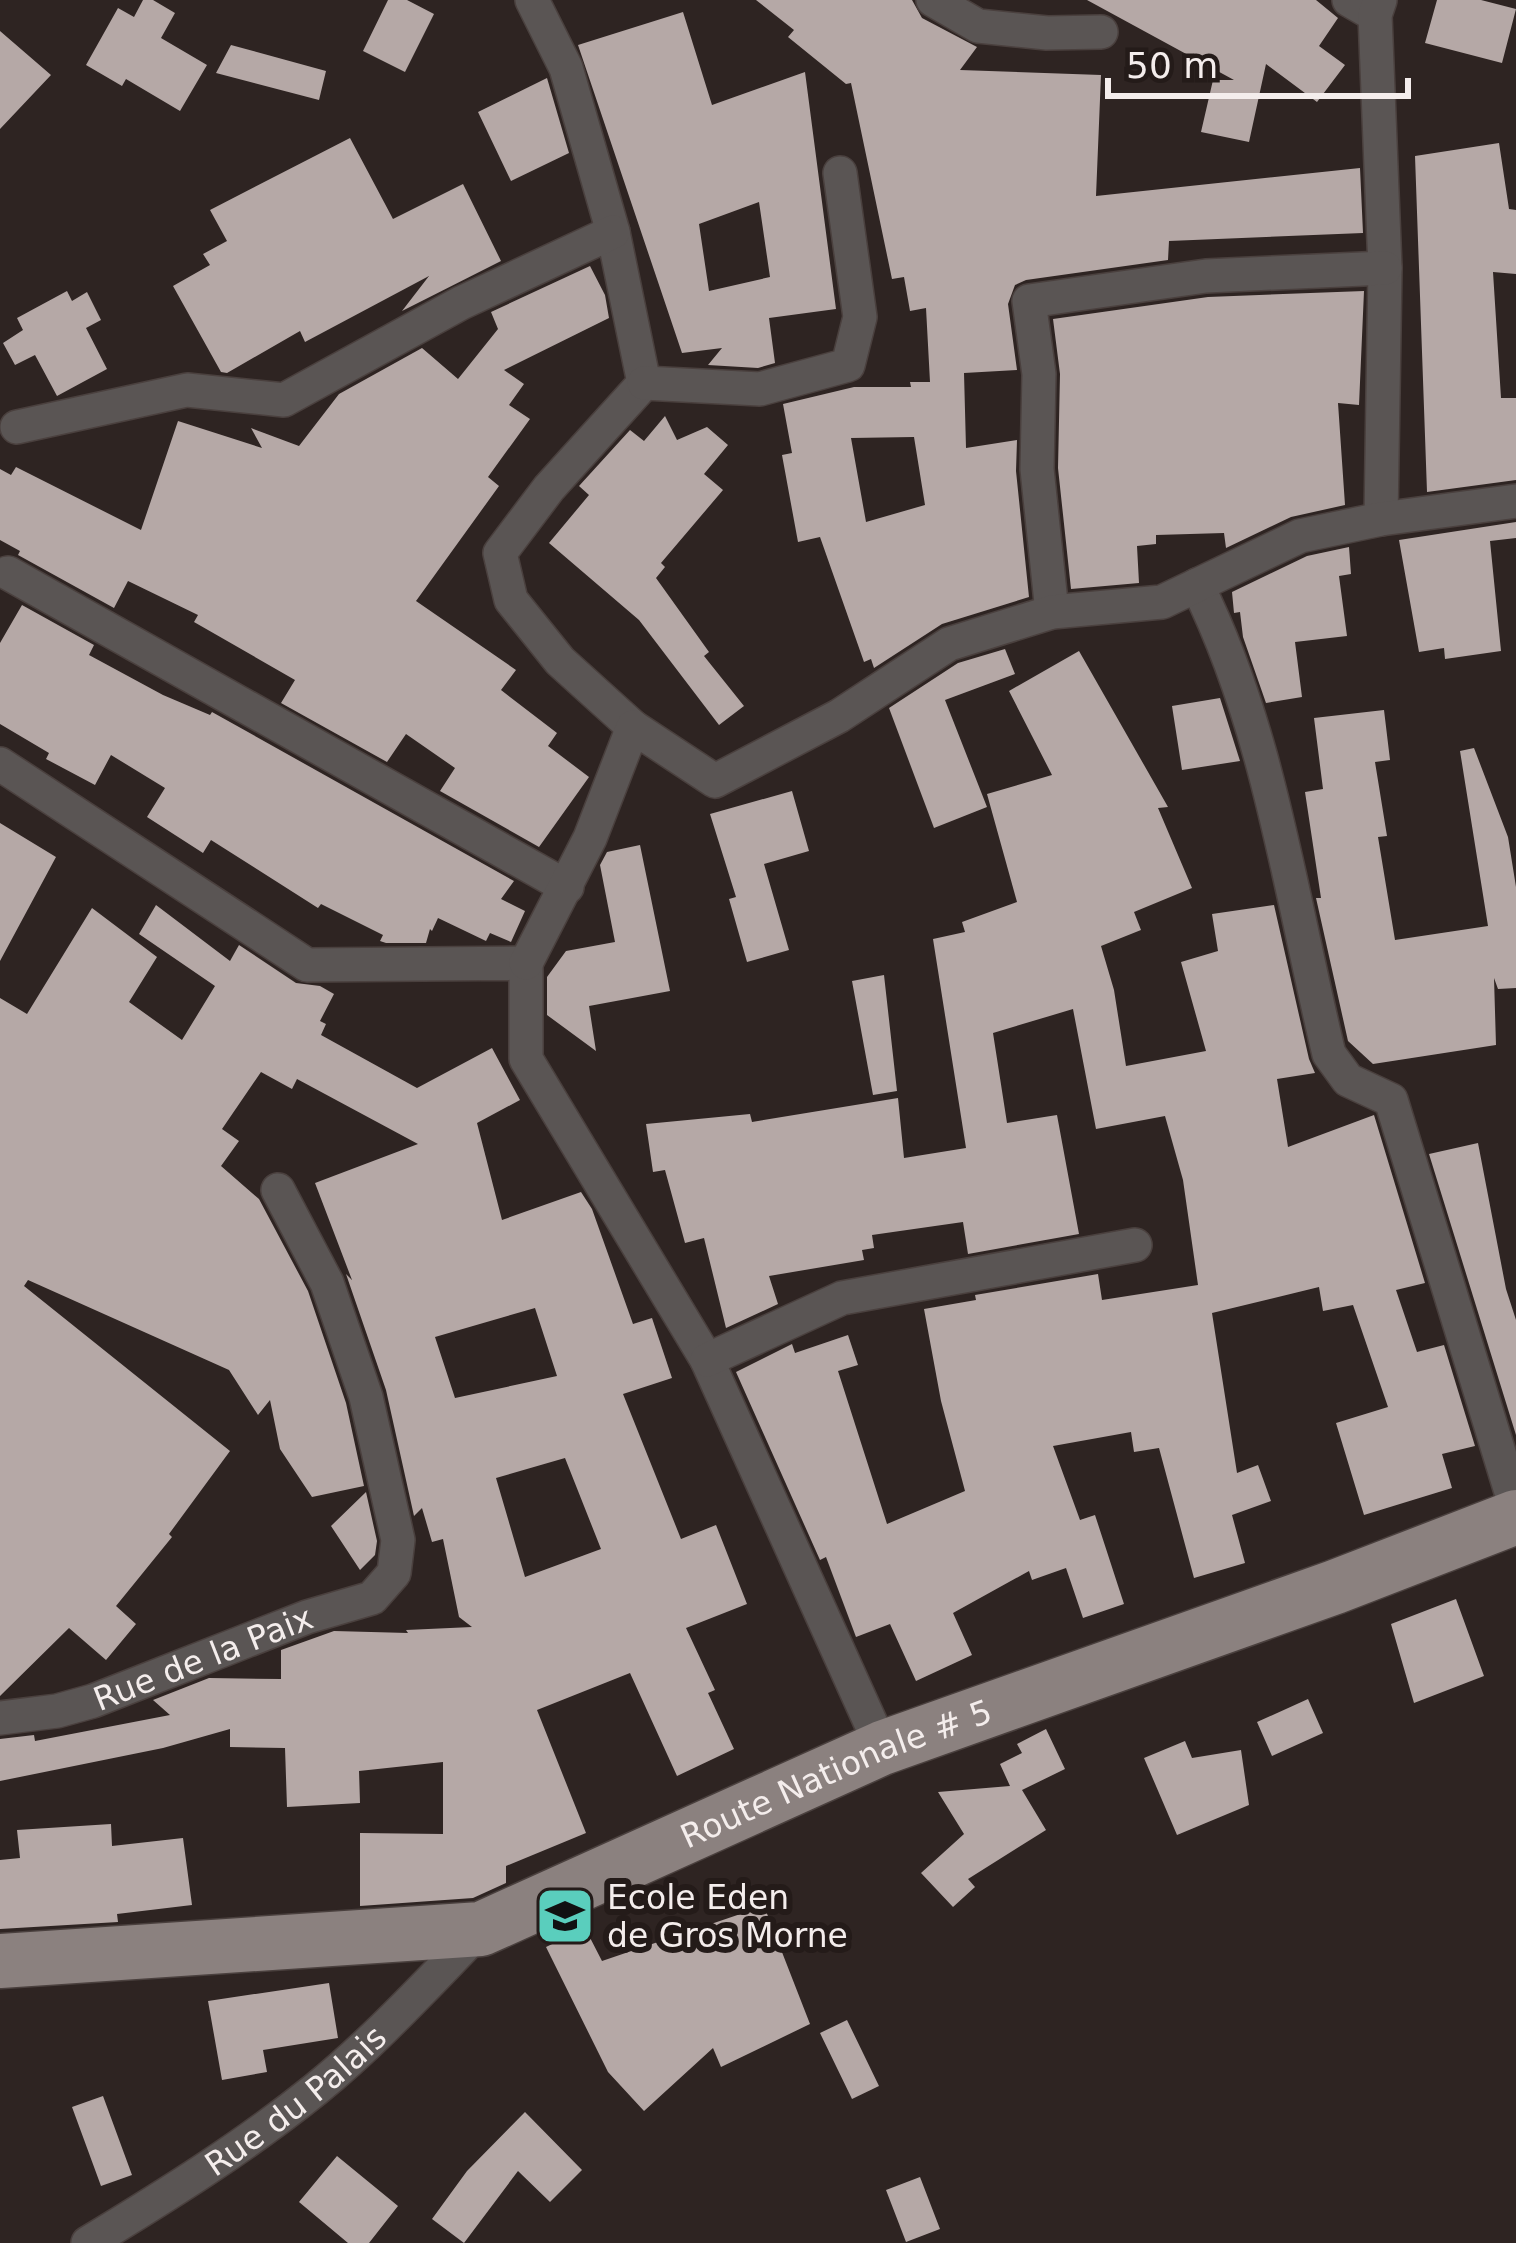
<svg xmlns="http://www.w3.org/2000/svg" width="1516" height="2243" viewBox="0 0 1516 2243" font-family="'DejaVu Sans',sans-serif">
<rect width="100%" height="100%" fill="#2e2422"/>
<path fill="#b5a8a6" fill-rule="evenodd" d="M143 0H153L175 13 161 38 207 65 180 111 126 79 122 86 86 65 118 8 134 17Z
M388 0H407L434 14 405 72 363 51Z
M756 0H912L922 18 977 47 960 70 1101 75 1096 196 1360 168 1363 233 1169 241 1168 260 1026 280 1015 285 1008 304 1017 370 964 373 966 448 1017 440 1016 471 1029 597 942 624 874 668 871 659 864 662 820 537 798 542 782 455 792 453 783 404 854 387H911L910 382H930L926 308 910 311 904 277 892 279 851 83 846 84 788 37 794 30ZM914 437 925 505 866 522 851 438Z
M1087 0H1316L1338 18 1319 46 1345 65 1317 102 1266 64 1249 142 1201 132 1213 80H1234Z
M1437 0H1481L1516 9 1502 63 1425 43Z
M683 12 712 105 805 72 836 309 769 318 775 363 758 368 708 365 722 348 682 353 578 45ZM759 202 770 277 709 291 699 224Z
M0 31 51 75 0 129Z
M231 45 326 71 319 100 216 73Z
M547 78 569 153 511 181 478 112Z
M350 138 393 219 463 184 501 261 402 311 429 276 305 342 300 331 227 373 221 372 173 286 210 265 203 254 227 241 210 210Z
M1499 143 1509 209 1516 210V274L1493 272 1501 398H1516V480L1427 492 1415 156Z
M590 266 605 295 609 318 504 370 524 384 509 405 530 419 488 477 499 486 416 601 516 670 501 690 557 733 548 746 589 777 539 847 440 791 455 768 406 734 387 762 281 703 295 680 194 622 198 615 128 581 114 608 18 555 20 551 0 540V469L11 475 16 467 141 530 178 421 262 448 251 428 299 446 339 394 422 348 458 379 498 329 491 312Z
M67 291 72 301 87 292 101 320 86 328 107 369 57 396 35 355 15 365 3 343 23 330 17 318Z
M1364 291 1359 405 1338 403 1345 505 1291 517 1226 548 1224 533 1156 535V544L1137 546 1139 583 1071 589 1058 468 1060 374 1053 319 1208 297Z
M665 416 677 440 707 427 728 445 704 474 723 490 661 563 665 567 656 578 709 652 704 656 744 706 719 725 639 620 549 543 589 495 579 486 630 430 644 441Z
M1516 522V538L1490 541 1501 651 1445 659 1444 648 1419 652 1399 540Z
M1349 547 1351 574 1339 576 1347 636 1295 642 1302 697 1266 703 1243 637 1240 612 1234 613 1232 592 1307 556Z
M22 605 94 645 89 655 163 695 210 715 212 712 514 881 501 899 525 911 511 942 490 933 486 941 438 918 432 931 430 929 426 943H386L380 941 383 935 321 904 318 908 211 840 203 853 147 817 165 788 111 755 95 785 46 759 49 753 0 724V643Z
M1005 649 1015 674 945 700 987 807 934 828 889 708 958 663Z
M1079 651 1168 807 1158 808 1192 888 1134 912 1141 930 1101 946 1114 990 1126 1066 1206 1051 1181 962 1218 951 1212 914 1274 905 1309 1059 1315 1073 1277 1079 1288 1147 1374 1115 1425 1283 1396 1290 1417 1352 1444 1345 1475 1446 1442 1454 1452 1488 1364 1515 1336 1423 1388 1407 1353 1305 1323 1311 1319 1287 1212 1313 1237 1473 1258 1465 1271 1501 1232 1515 1245 1563 1194 1578 1159 1448 1134 1452 1131 1432 1053 1446 1080 1520 1095 1515 1124 1604 1083 1618 1066 1568 1032 1580 1029 1571 953 1613 972 1655 916 1681 890 1624 856 1637 826 1557 820 1560 736 1372 792 1344 795 1353 848 1335 858 1365 838 1371 887 1524 965 1491 941 1401 924 1309 976 1300 975 1295 1098 1274 1102 1300 1198 1285 1183 1180 1165 1116 1096 1129 1073 1009 993 1033 1007 1123 1057 1115 1079 1234 968 1254 963 1222 872 1235 874 1248 862 1250 864 1260 769 1276 778 1304 726 1328 704 1238 685 1243 665 1170 653 1172 646 1124 750 1114 752 1122 898 1098 904 1158 966 1148 933 939 965 932 962 922 1017 902 987 794 1052 775 1009 691Z
M1220 698 1240 761 1182 770 1172 706Z
M1384 710 1390 760 1375 762 1387 836 1378 837 1395 940 1488 926 1460 751 1474 748 1508 837 1516 887V988L1498 989 1494 978 1496 1045 1373 1064 1348 1041 1316 898H1321L1305 792 1323 789 1314 718Z
M792 791 809 851 764 864 789 950 747 962 729 899 736 897 710 814Z
M0 823 56 857 0 961Z
M640 845 670 991 589 1006 596 1051 547 1015V977L566 951 615 942 600 865 607 852Z
M156 905 230 961 239 945 296 983 320 986 334 994 320 1021 326 1024 321 1035 417 1088 492 1048 520 1100 477 1123 502 1220 581 1192 592 1209 633 1324 652 1318 672 1378 623 1394 681 1539 716 1525 747 1604 686 1628 715 1690 708 1693 734 1749 677 1776 630 1673 537 1710 586 1833 506 1866V1883L473 1898 360 1906V1833L443 1834V1762L359 1771 360 1803 287 1807 285 1748 230 1747V1729L163 1748 0 1781V1739L34 1735 35 1741 170 1715 153 1700 209 1678 281 1679V1650L334 1631 408 1633 406 1630 472 1627 459 1617 443 1539 432 1542 422 1508 414 1516 386 1390 346 1274 352 1280 315 1183 418 1144 297 1079 292 1089 261 1072 222 1129 239 1141 221 1166 259 1199 308 1291 346 1403 364 1486 312 1497 280 1449 270 1400 258 1415 229 1370 28 1280 24 1286 230 1451 169 1534 172 1537 116 1606 136 1624 106 1660 69 1628 0 1696V998L27 1014 92 908 157 957 129 1002 182 1040 215 986 139 934ZM535 1308 557 1376 455 1398 435 1337ZM565 1458 601 1549 525 1577 496 1478Z
M884 975 897 1091 873 1095 852 981Z
M1478 1143 1506 1289 1516 1320V1435L1429 1154Z
M366 1492 377 1541 375 1555 360 1570 331 1526Z
M1456 1599 1484 1676 1414 1703 1391 1624Z
M1308 1699 1323 1733 1272 1756 1257 1722Z
M1046 1729 1065 1769 1022 1790 1046 1830 968 1879 975 1887 953 1907 921 1873 964 1834 938 1792 1010 1786 1000 1764 1022 1753 1017 1744Z
M1185 1741 1192 1758 1241 1750 1249 1805 1177 1835 1144 1758Z
M111 1824 112 1846 183 1838 192 1905 117 1914 118 1922 0 1929V1860L20 1858 17 1830Z
M764 1906 810 2024 721 2067 713 2048 644 2111 608 2072 546 1947 585 1928 602 1961Z
M329 1983 338 2038 263 2050 267 2072 222 2080 208 2001Z
M847 2020 879 2086 852 2099 820 2033Z
M103 2096 132 2175 101 2186 72 2107Z
M525 2112 582 2170 550 2202 518 2171 464 2243 432 2219 467 2171Z
M337 2156 398 2206 369 2243H348L299 2202Z
M920 2177 940 2229 906 2242 886 2190Z"/>
<g fill="none" stroke-linecap="round" stroke-linejoin="round">
<g stroke="#4a403e" stroke-width="36">
<g id="minor">
<path d="M532 0 566 68 613 232 644 383 549 488 500 553 511 600 560 661 633 727"/>
<path d="M933 0 978 26 1047 33 1101 32"/>
<path d="M1349 0 1375 15"/>
<path d="M1380 0 1375 15 1385 268 1381 519"/>
<path d="M644 383 760 389 848 365 860 317 840 173"/>
<path d="M17 427 187 390 284 400 461 303 613 232"/>
<path d="M8 573 567 887"/>
<path d="M1197 585C1269 730 1291 897 1329 1054L1348 1080 1391 1100 1516 1508"/>
<path d="M1052 612 1037 469 1039 374 1029 301 1206 276 1385 268"/>
<path d="M0 764 307 965 526 963V1059L707 1360 882 1748"/>
<path d="M526 963 590 838 633 727 715 781 839 716 949 644 1052 612 1162 602 1300 536 1381 519 1516 501"/>
<path d="M707 1360 842 1298 1135 1245"/>
<path id="s1" d="M0 1718 57 1711 93 1701 307 1617 372 1598 394 1573 398 1540 366 1397 327 1283 278 1190"/>
<path id="s2" d="M88 2243C167 2195 244 2147 316 2089 375 2041 427 1984 481 1929"/>
</g>
</g>
<g stroke="#4a403e" stroke-width="57">
<g id="primary">
<path id="s3" d="M0 1961 481 1929 882 1748 1335 1587 1516 1517"/>
</g>
</g>
<use href="#minor" stroke="#5a5554" stroke-width="33"/>
<use href="#primary" stroke="#8b817f" stroke-width="54"/>
</g>
<defs>
<g id="school-square" transform="scale(3)"><rect x="-9" y="-9" width="18" height="18" rx="4" fill="#5acebd" stroke="#241b19"/><path d="M0-5L7-2L0 1L-7-2ZM-4 1L0 2.5L4 1V4Q0 6-4 4Z" fill="#111"/></g>
</defs>
<g fill-rule="evenodd">
<use href="#school-square" x="565" y="1916"/>
</g>
<g text-anchor="middle" dominant-baseline="central" stroke-width="12" stroke-linejoin="round" paint-order="stroke">
<g font-size="33" fill="#f4edec" stroke="#241b19">
<text stroke="none"><textPath href="#s1" startOffset="213">Rue de la Paix</textPath></text>
<text stroke="none"><textPath href="#s3" startOffset="870">Route Nationale # 5</textPath></text>
<text stroke="none"><textPath href="#s2" startOffset="252">Rue du Palais</textPath></text>
</g>
<g font-size="33" fill="#f4edec" stroke="#241b19" text-anchor="start">
<text x="607" y="1897">Ecole Eden<tspan x="607" dy="38">de Gros Morne</tspan></text>
</g>
</g>
<path d="M1108 78v18h300v-18" fill="none" stroke="#f4edec" stroke-width="6"/>
<text x="1126" y="78" font-size="36" fill="#f4edec" stroke="#241b19" stroke-width="9" paint-order="stroke">50 m</text>
</svg>
